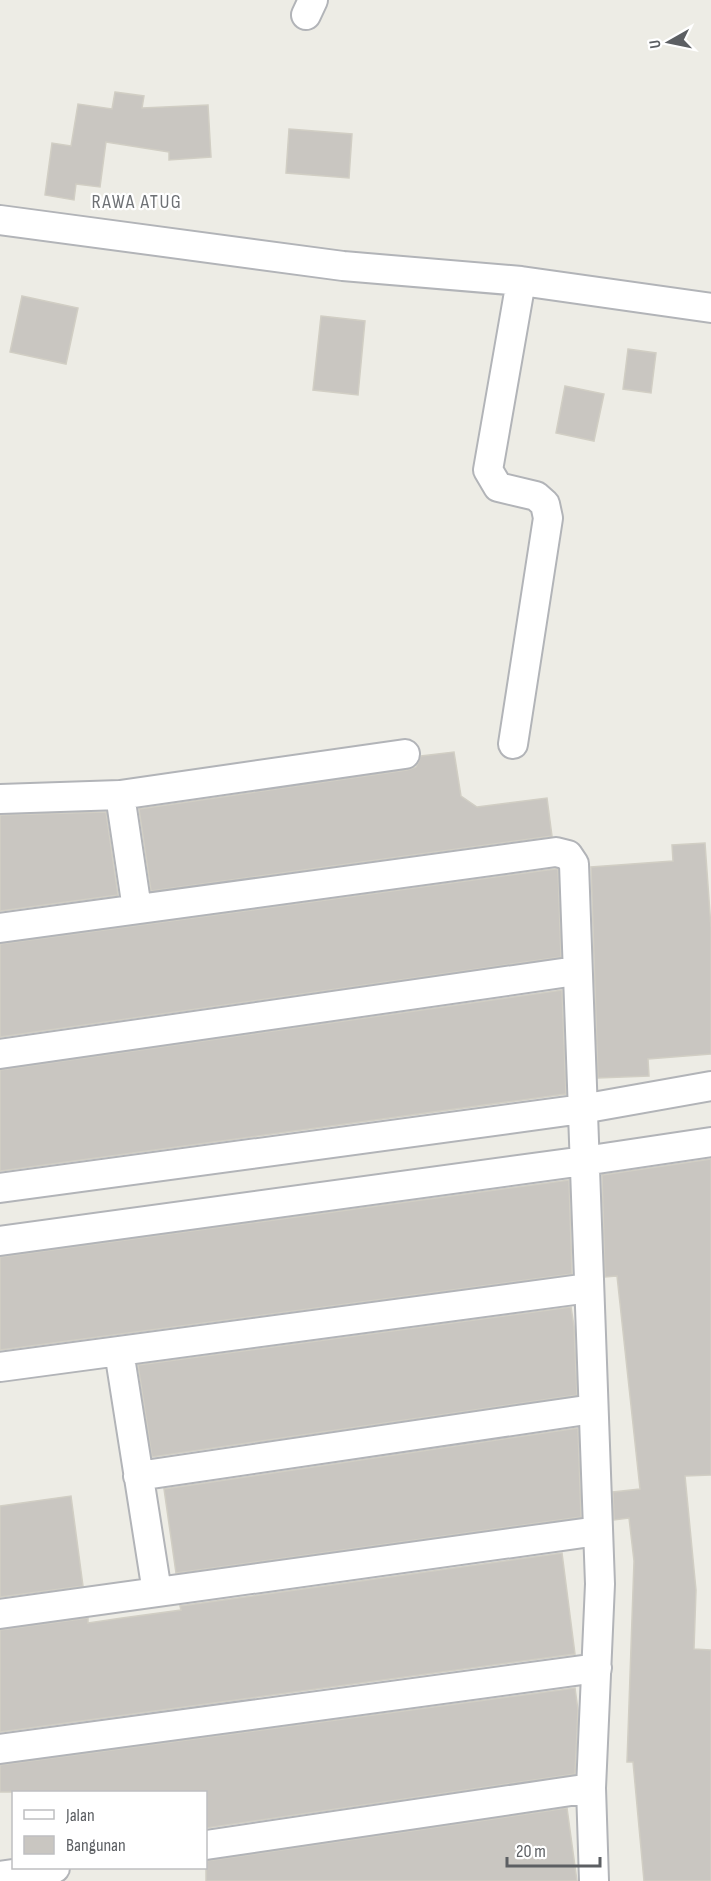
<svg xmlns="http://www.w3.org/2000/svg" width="711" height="1881" viewBox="0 0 711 1881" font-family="'Sofia Sans Condensed',sans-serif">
<rect width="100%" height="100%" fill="#edece5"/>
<path fill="#c9c6c1" stroke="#d1cec4" stroke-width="1.5" d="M115 92 144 96 142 108 208 105 211 157 169 160V152L106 142 100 187 76 184 74 200 45 195 52 143 71 146 78 104 112 109Z
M289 129 352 134 349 178 286 173Z
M22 296 78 308 66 364 10 352Z
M321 316 365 321 358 395 313 390Z
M628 349 656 353 651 393 623 389Z
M565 386 604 394 594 441 556 433Z
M454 752 461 796 477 807 547 798 552 836 151 891 139 809 407 770 416 767 421 756Z
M106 812 118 895 0 911V815Z
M705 843 711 928V1054L648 1059 649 1076 598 1078 591 867 673 861 672 845Z
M555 869H558L561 957 0 1037V944Z
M562 990 566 1094 0 1171V1070Z
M711 1159V1475L685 1476 696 1590 694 1649 711 1650V1881H644L633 1762H627L634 1561 629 1518 614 1520 613 1492 640 1489 617 1276 605 1277 602 1175Z
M569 1180 572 1274 0 1350V1257Z
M571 1307 574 1326 577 1395 152 1457 138 1365Z
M578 1428 581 1517 176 1573 164 1489Z
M71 1496 83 1586 0 1597V1506Z
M562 1553 575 1654 0 1732V1630L88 1618V1623L122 1618 181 1610 180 1606Z
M575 1688 578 1710 575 1774 206 1828V1792H0V1765Z
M567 1808 577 1881H206V1861Z"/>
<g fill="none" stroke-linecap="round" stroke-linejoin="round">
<g stroke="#b2b4b8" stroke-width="32">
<path id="street" d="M306 15 313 0
M0 220 343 266 521 281 711 308
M513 744 548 518 545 504 536 496 498 487 488 470 521 281
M120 795 137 909
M0 799 120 795 405 754
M0 928 556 852 568 855 574 864 600 1584 591 1788 594 1881
M0 1054 576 971
M0 1188 582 1109 711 1086
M0 1241 584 1161 711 1142
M119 1351 157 1592
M0 1367 589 1288
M138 1476 593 1409
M0 1614 598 1531
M0 1749 597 1668
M206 1845 591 1788
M0 1876 55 1868"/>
</g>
<use href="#street" stroke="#fff" stroke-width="28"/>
</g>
<g text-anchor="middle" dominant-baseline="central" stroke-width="4.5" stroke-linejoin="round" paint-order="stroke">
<g font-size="20" letter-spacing="1.5" fill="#6e7175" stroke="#fff">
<text x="137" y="202">RAWA ATUG</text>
</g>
</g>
<rect x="12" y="1791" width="195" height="78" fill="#ffffff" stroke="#bebfc1" stroke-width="1.5"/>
<rect x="24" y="1810" width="30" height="9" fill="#ffffff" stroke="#bebfc1" stroke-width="1.5"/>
<text x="66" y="1821" font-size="18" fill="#5c5f63">Jalan</text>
<rect x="24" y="1836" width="30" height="18" fill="#c9c6c1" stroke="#bebfc1" stroke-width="1.5"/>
<text x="66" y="1851" font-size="18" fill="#5c5f63">Bangunan</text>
<g transform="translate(669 42) rotate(261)" stroke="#ffffff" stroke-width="4.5" paint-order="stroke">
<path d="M0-4.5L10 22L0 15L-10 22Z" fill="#5c5f63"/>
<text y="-9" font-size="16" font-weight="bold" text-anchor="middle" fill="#5c5f63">U</text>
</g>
<path d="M507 1857v9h93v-9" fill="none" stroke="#5c5f63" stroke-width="3"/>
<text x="516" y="1857" font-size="18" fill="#5c5f63" stroke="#ffffff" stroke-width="4.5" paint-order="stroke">20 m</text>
</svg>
